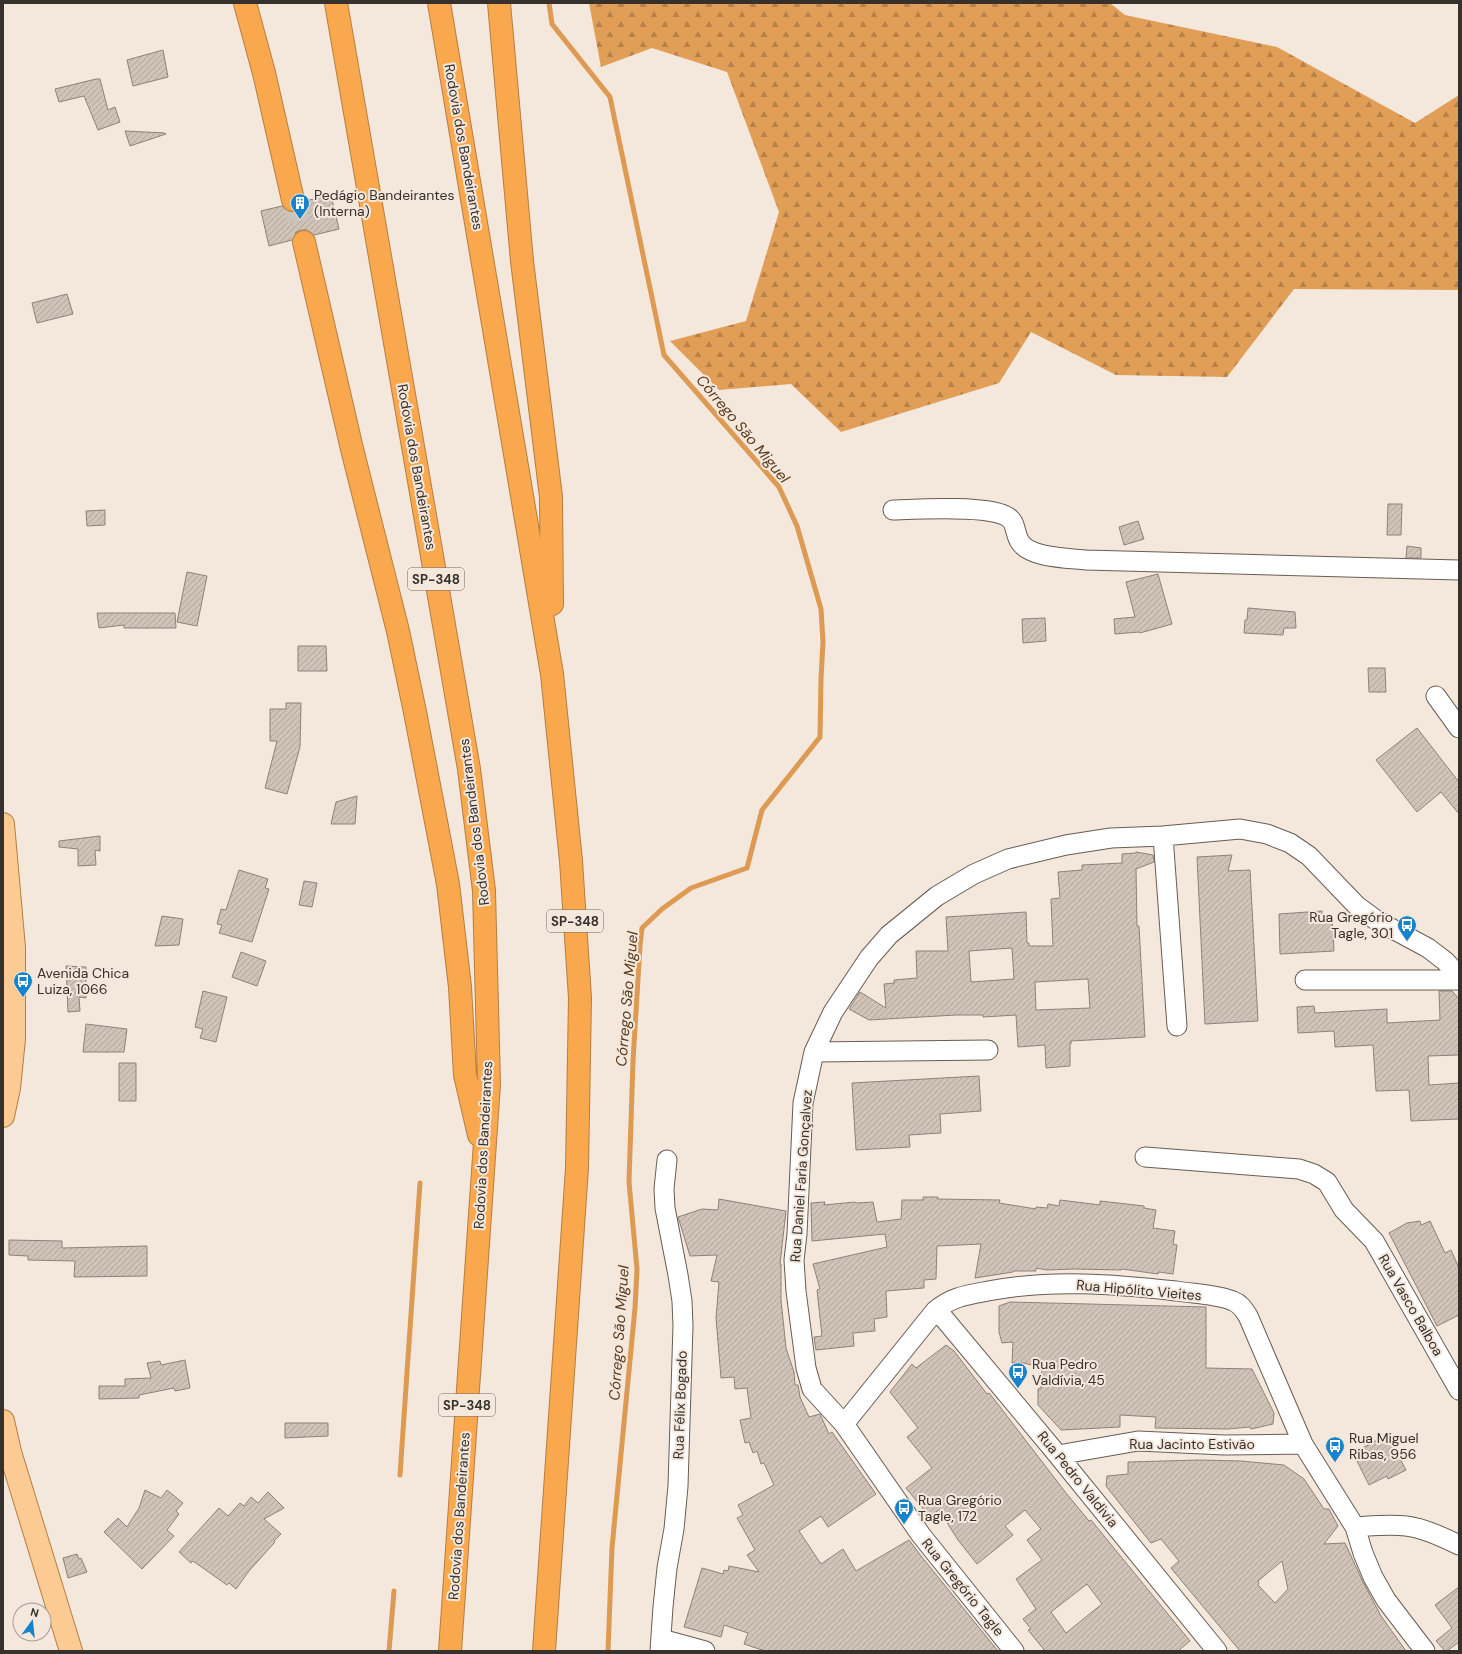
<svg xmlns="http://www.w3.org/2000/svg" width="1462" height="1654" viewBox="0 0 1462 1654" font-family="'DM Sans',sans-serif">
<defs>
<pattern id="forest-firs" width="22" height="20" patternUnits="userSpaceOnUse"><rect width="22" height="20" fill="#e19e57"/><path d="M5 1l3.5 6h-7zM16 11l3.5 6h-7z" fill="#b78148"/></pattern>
<pattern id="building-hatch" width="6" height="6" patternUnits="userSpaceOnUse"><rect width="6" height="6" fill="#cfc3b7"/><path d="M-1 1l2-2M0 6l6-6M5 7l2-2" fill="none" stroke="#b2a89e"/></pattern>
</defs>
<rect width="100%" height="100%" fill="#f4e7dc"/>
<path fill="url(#forest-firs)" d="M589 3H1110L1125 15 1277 47 1415 123 1459 95V290L1294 289 1227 377 1116 375 1031 332 999 383 841 432 791 384 719 390 670 341 746 321 779 212 727 72 652 48 601 67Z"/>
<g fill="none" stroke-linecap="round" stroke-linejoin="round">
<path stroke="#dd9a53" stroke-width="5" d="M549 3 552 24 610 97 664 355 779 487 797 526 821 609 823 642 821 679 820 737 762 810 747 868 691 888 662 909 642 928 640 946 633 1061 629 1182 637 1269 635 1308 612 1548 608 1651
M400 1475 420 1183
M389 1651 394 1591"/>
</g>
<path fill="url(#building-hatch)" stroke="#8e8278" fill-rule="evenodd" d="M163 50 168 77 133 86 127 60Z
M96 79H100L108 110 115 107 120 122 98 130 84 96 59 102 55 89Z
M125 131 165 133 166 134 130 146Z
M331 195 339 229 314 235 308 230H301L295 233 292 240 269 246 261 211 282 206 289 212H296L302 209 305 201Z
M67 294 73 314 37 323 32 303Z
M1388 504H1402L1401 535H1387Z
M105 510V525L87 526 86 511Z
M1138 521 1144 539 1124 545 1119 527Z
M1407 546 1421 548V558H1406Z
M187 572 207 576 197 626 177 622Z
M1158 574 1172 624 1140 633 1139 632 1115 634 1114 619 1135 617 1126 582Z
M1248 608 1295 612 1296 628H1284L1283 635 1244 633 1245 620H1247Z
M97 613H175L176 628H124V625L99 628Z
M1045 618 1046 641 1023 643 1022 619Z
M298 646H326L327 671H298Z
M1368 668H1385L1386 692H1369Z
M286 703H301L300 747 287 794 265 788 277 741H270V709H286Z
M1417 728 1459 782V814L1441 792 1417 812 1376 760Z
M357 796 355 824H331L336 802Z
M100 836V851L95 850 96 865 78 866V849L59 847V841Z
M1136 852 1153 855 1154 862 1136 869 1137 926H1139L1145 1037 1071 1041V1044H1070V1066L1046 1068 1045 1045 1018 1047 1016 1015 983 1017V1015H956L869 1020 849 1009 860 992 886 1008 884 984 894 983V980L917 978 916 951H948L946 917 1026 912 1027 943H1029V946H1053L1051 899 1060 898 1058 872 1082 870V865L1122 863V854L1136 853ZM1012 948 1014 979 971 982 969 951ZM1088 979 1090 1008 1036 1010 1035 982Z
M1232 855 1228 871 1250 870 1258 1021 1205 1024 1197 857Z
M239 870 268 879 265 888 269 889 252 942 219 933 222 925 217 924 221 909 226 910Z
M304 881 317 883 312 907 299 905Z
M1322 911V916L1332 915 1334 951 1280 954 1279 914Z
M162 916 183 919 179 945 155 946Z
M241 952 266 961 257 986 232 977Z
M66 966 86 967V998L79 997 80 1011 68 1012Z
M203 991 227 997 216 1042 200 1038 203 1029 195 1027Z
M1439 991H1452L1459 999V1055L1428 1056 1429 1085 1459 1083V1119L1411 1121 1409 1090 1376 1091 1373 1045 1335 1047 1334 1031 1298 1033 1297 1007 1314 1006 1315 1013 1387 1009V1023L1440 1020Z
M86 1024 127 1029 124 1052H83Z
M119 1063H136V1101H119Z
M979 1076 981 1111 940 1114 941 1133 909 1135 910 1147 856 1150 852 1083Z
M923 1197H938V1199L1000 1200 999 1203 1036 1209V1207L1047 1208 1048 1204 1059 1206 1060 1200 1100 1205V1201L1144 1206V1208L1156 1210 1153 1228 1175 1231 1173 1244 1177 1245 1173 1274 1159 1272 1158 1274 1122 1269 1121 1270 1074 1269 1047 1270 1036 1268V1271H1013V1272L975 1278 981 1244 937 1246 936 1279 924 1280V1288L886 1291 887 1317 874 1319 875 1331 853 1333 854 1346 816 1350 814 1337 822 1336 817 1290 820 1289 813 1264 887 1247 885 1234 812 1241 811 1203 825 1202 824 1205 855 1202 856 1203 873 1202 877 1222 901 1219 902 1200H923Z
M719 1199 786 1211 780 1264H781V1300L786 1348 794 1372 795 1385H798L800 1397 809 1417 820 1414 829 1434 832 1432 876 1494 828 1527 821 1516 799 1531 821 1564 843 1549 856 1571 909 1540 921 1556 998 1651H765L744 1644 748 1633 724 1625 721 1637 684 1627 702 1568 723 1574 724 1570 728 1571 729 1566 759 1572 747 1555 755 1550 737 1518 743 1515 738 1505 774 1485 764 1463 761 1464 757 1451 753 1453 749 1442 745 1443 740 1420 751 1418 747 1388 735 1389 734 1377 721 1378 716 1318 719 1282 711 1281 717 1255 690 1256 678 1217 702 1209 718 1210Z
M1420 1221 1421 1225 1430 1221 1445 1253 1451 1250 1459 1268V1315L1437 1326 1389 1233 1407 1223Z
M9 1240 62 1241V1248L147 1246V1276L74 1277 75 1261 28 1260V1256L9 1255Z
M1010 1302 1206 1307V1368L1252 1369 1274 1413 1273 1424 1251 1429 1250 1427 1228 1429 1155 1428 1156 1417 1120 1415V1427L1061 1430 1038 1405V1389L1041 1388 1042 1368 1024 1363H1012L1013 1342 1002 1343 999 1332V1306Z
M946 1345 954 1351 987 1394 989 1393 997 1403 1066 1493 1089 1521 1091 1520 1190 1641 1178 1651H1045L1028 1630 1031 1629 1023 1619 1036 1609 1016 1579 1042 1560 1027 1540 1041 1529 1025 1510 1005 1526 1013 1535 977 1564 958 1540 939 1510 929 1516 906 1488 932 1468 907 1437 918 1428 890 1392 912 1364 916 1368ZM1087 1584 1102 1604 1066 1633 1051 1612Z
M185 1360 190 1388 175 1391 174 1388 139 1395V1398L99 1399V1386H125V1379L151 1378 147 1363 160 1361 161 1365Z
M285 1423H328V1436L285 1438Z
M1388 1436 1406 1470 1388 1479 1387 1476 1369 1485 1353 1453 1379 1439V1441Z
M1199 1460 1241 1461 1284 1465 1304 1479 1324 1509H1329L1338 1526 1324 1544 1345 1543 1363 1582 1381 1616 1406 1651H1240L1171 1568 1179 1561 1161 1539 1151 1543 1106 1486 1107 1476 1128 1474V1462ZM1282 1561 1288 1589 1275 1603 1258 1585 1259 1583 1258 1581Z
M145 1490 161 1498 167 1490 183 1503 176 1511 179 1514 167 1530 174 1536 142 1569 104 1532 118 1518 127 1527 139 1508Z
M268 1492 284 1508 264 1519 281 1534 274 1541 275 1542 249 1571 236 1589 229 1583 227 1585 193 1561 191 1563 179 1552 219 1508 228 1516 240 1503 244 1506 251 1497 258 1503Z
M77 1554 79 1559 81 1558 87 1572 68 1578 63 1558Z
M1459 1587V1642L1447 1651H1445L1436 1641 1452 1628 1435 1605Z"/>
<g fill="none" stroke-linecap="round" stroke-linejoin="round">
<path stroke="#cec3b9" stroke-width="22" stroke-dasharray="22 11" stroke-linecap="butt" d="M293 200 304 242"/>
<g stroke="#685d53" stroke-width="21">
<path id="minor" d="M893 510C919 509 985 505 1006 516 1017 521 1014 533 1020 542 1030 558 1068 558 1086 560L1459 570
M1436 696 1459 728
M1163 836 1177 1026
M1305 980H1459
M814 1052 988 1050
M1145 1157 1299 1169 1314 1174 1327 1182 1344 1210 1374 1241 1459 1390
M935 1311 942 1316 1052 1448 1217 1651
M844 1424 935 1311C951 1297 967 1295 988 1291 1050 1279 1114 1284 1176 1291 1195 1294 1216 1294 1233 1301 1241 1304 1244 1310 1248 1316L1303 1444 1355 1527 1363 1553 1373 1577 1386 1600 1425 1651
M1058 1455 1138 1441 1224 1445 1303 1444
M1355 1527C1372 1526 1389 1524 1406 1526 1424 1528 1443 1537 1459 1545
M661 1639 705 1651
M660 1651 663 1607 667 1568 674 1529 678 1486 683 1326 682 1301 678 1275 665 1208 664 1189 667 1160
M1014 1651 921 1535 844 1424 812 1389 806 1368 796 1291 794 1260 797 1234 803 1103 814 1052 833 1012 869 958 889 935 937 896 974 874 1008 859 1066 845 1111 838 1163 836 1240 829 1267 834 1290 843 1309 856 1357 906 1376 920 1428 948 1445 961 1459 976"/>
</g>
<g stroke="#b57e42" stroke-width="24">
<path id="major" d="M3 824 14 948V1039L9 1088 3 1116
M3 1421 10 1452 71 1651"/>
</g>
<g stroke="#b57e42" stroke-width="24">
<path id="highway" d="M245 3 264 73 293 200
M336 3 469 769 484 891 489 1084 450 1651
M439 3 552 674 571 861 580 998 577 1168 544 1651
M499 3 522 261 551 497 552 604
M304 242 352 449 398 631 415 712 448 884 460 987 465 1075 479 1135"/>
</g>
<use href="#minor" stroke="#fff" stroke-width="19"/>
<use href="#major" stroke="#fccb94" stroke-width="22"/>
<use href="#highway" stroke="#faa84d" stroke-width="22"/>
</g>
<defs>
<g id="building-pin" transform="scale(1)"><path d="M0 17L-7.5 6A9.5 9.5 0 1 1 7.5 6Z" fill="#1684cd" stroke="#f4e7dc"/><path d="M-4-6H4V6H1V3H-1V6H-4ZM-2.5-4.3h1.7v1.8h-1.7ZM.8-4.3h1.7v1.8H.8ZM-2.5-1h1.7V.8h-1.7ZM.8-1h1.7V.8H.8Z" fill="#fff"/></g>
<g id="bus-pin" transform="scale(1)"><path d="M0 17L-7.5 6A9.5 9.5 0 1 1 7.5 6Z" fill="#1684cd" stroke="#f4e7dc"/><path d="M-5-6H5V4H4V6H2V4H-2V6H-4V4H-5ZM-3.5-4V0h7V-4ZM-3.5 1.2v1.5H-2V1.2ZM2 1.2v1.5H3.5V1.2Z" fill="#fff"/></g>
</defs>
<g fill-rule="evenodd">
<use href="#building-pin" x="300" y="203"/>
<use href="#bus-pin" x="1407" y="925"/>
<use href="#bus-pin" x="23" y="981"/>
<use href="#bus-pin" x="1018" y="1372"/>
<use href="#bus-pin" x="1335" y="1446"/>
<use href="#bus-pin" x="904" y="1508"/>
</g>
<g text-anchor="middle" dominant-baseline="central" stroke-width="4" stroke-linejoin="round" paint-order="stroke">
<g fill="#f4e7dc" stroke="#6f6862" stroke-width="1">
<rect x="408" y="568" width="56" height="22" rx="3"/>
<rect x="547" y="910" width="56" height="22" rx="3"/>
<rect x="439" y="1394" width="56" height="22" rx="3"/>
</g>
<g font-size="13" font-weight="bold" fill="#36312d">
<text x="436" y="579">SP-348</text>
<text x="575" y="921">SP-348</text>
<text x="467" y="1405">SP-348</text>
</g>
<g font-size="14" fill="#36312d" stroke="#f4e7dc">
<text transform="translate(464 147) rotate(80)">Rodovia dos Bandeirantes</text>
<text transform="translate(417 467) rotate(80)">Rodovia dos Bandeirantes</text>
<text transform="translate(474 822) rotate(-97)">Rodovia dos Bandeirantes</text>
<text transform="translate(483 1145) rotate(-87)">Rodovia dos Bandeirantes</text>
<text transform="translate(801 1176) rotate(-86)">Rua Daniel Faria Gonçalvez</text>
<text transform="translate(1139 1290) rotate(5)">Rua Hipólito Vieites</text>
<text transform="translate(1411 1305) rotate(60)">Rua Vasco Balboa</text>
<text transform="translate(680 1405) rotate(-88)">Rua Félix Bogado</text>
<text x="1192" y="1444">Rua Jacinto Estivão</text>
<text transform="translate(1078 1479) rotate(51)">Rua Pedro Valdivia</text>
<text transform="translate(459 1516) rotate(-86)">Rodovia dos Bandeirantes</text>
<text transform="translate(963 1587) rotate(51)">Rua Gregório Tagle</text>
</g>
<g font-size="14" fill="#36312d" stroke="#f4e7dc" text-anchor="start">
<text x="314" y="195">Pedágio Bandeirantes<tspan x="314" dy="16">(Interna)</tspan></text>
<text x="1393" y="917" text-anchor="end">Rua Gregório<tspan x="1393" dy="16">Tagle, 301</tspan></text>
<text x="37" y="973">Avenida Chica<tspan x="37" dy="16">Luiza, 1066</tspan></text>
<text x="1032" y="1364">Rua Pedro<tspan x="1032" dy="16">Valdívia, 45</tspan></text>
<text x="1349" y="1438">Rua Miguel<tspan x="1349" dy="16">Ribas, 956</tspan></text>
<text x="918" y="1500">Rua Gregório<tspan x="918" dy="16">Tagle, 172</tspan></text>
</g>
<g font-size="15" font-style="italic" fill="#593c1e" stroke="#f4e7dc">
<text transform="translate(743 429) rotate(50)">Córrego São Miguel</text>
<text transform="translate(627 999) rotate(-85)">Córrego São Miguel</text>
<text transform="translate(619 1333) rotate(-86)">Córrego São Miguel</text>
</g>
</g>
<rect width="1462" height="1654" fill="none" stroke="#36312d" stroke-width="8"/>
<g transform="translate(32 1622) rotate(15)"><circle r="19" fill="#f4e7dc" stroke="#a89e96"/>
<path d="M0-3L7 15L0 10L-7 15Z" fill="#1684cd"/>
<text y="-6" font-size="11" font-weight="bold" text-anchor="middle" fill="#36312d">N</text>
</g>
</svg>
